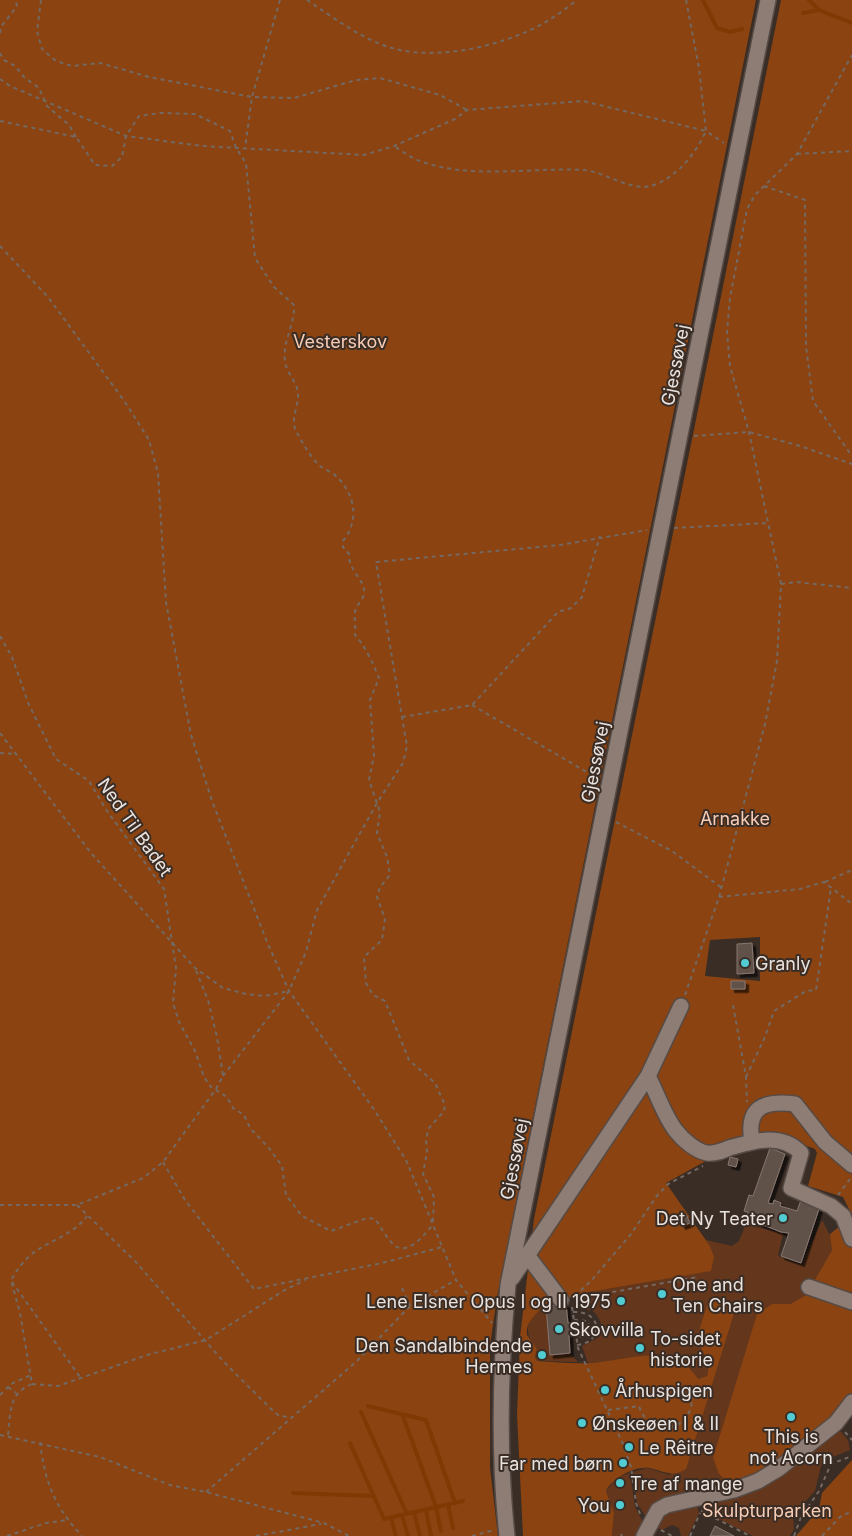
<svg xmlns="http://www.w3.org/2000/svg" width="852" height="1536" viewBox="0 0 852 1536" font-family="Inter,sans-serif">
<defs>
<filter id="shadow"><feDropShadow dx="3.5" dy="3.5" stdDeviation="0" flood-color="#0009"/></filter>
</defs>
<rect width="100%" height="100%" fill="#3a2d26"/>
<path fill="#64361b" d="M822 1220 833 1241 832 1250 806 1295 790 1304H772L719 1474 726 1481 713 1491 648 1520 637 1503 633 1472 647 1468 670 1475 735 1310 707 1305 698 1333 709 1364 707 1376 697 1380 691 1369 674 1358 588 1363 582 1346 599 1337C603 1325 601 1318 591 1309L589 1311 583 1307 581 1296 710 1246 706 1240 732 1246 739 1241 746 1224 783 1234 778 1256 802 1265Z
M553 1299V1305L546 1306 550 1355 570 1353 578 1362 537 1361 535 1357 537 1349C518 1327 531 1311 553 1299Z
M838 1428 848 1440 850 1450 828 1459 821 1466 815 1491 793 1515 794 1529 790 1536H753L707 1513 704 1510 706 1500Z
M630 1473 635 1507 645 1526 640 1536H612L614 1513 606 1491 618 1477Z
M696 1503 699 1513 688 1536H681L679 1528 672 1525 662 1530 654 1526 660 1511Z"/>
<path fill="#8a4311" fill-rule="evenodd" d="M0 0H756L497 1297 490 1346V1468L498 1536H0Z
M781 0H852V1215L843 1197 808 1186 817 1153 815 1149 770 1132 717 1147 704 1162 666 1183 710 1246 714 1257 711 1271 589 1292C567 1303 553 1292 536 1314 530 1320 526 1326 527 1335L537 1349 535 1357 537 1361C555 1362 573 1364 591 1363 628 1361 675 1340 698 1379L707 1376 709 1364 702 1350 698 1333 707 1305 716 1300 727 1303 735 1310 686 1469C672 1478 664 1471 649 1468 634 1466 613 1478 606 1491L614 1513 612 1536H523L517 1415 520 1337 534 1219ZM760 937V981L705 976 710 940Z
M852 1216V1395L833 1418 756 1477 731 1483 726 1481 719 1474 713 1458 757 1314 772 1304H790L806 1295 832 1250 830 1234Z
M852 1460V1536H796L819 1509 822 1493Z"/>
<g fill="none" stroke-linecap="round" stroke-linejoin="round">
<path stroke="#803903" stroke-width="4" d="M703 0 717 28 730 32 742 29
M809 0 819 10
M803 13 819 10 852 23
M368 1406 426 1420 455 1503
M361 1412 407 1514
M403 1416 436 1507 441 1531
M350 1443 384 1519 463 1501
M293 1493 374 1496
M448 1504 453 1528
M426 1510 431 1536
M414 1512 420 1536
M402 1515 408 1536
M391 1518 396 1536"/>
</g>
<path fill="#60514a" stroke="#87776f" filter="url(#shadow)" d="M752 943 754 973 737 974V944Z
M731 981H745V989H731Z
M770 1148 785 1154 768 1203 773 1204 774 1200 781 1203 780 1206 797 1211 801 1200 820 1206 801 1263 781 1256 789 1233 781 1232 745 1218 748 1212 744 1211 749 1195 753 1196Z
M730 1157 738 1159 736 1167 728 1165Z
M686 1214 690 1223 682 1226 678 1218Z
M566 1304 568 1323H571L572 1334 569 1335 570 1353 550 1355 546 1306Z
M715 1526 734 1536H710Z"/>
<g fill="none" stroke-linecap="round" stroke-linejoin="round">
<g stroke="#554a45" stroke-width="18">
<path id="minor" d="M648 1076C657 1093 664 1116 676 1131 683 1140 696 1151 707 1153 715 1154 722 1151 729 1148 754 1141 781 1132 801 1153L791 1188 831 1206 843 1216 852 1239
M752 1142C746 1108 762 1100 795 1104L825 1142 852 1165
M527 1255 561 1300
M512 1278 648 1076 681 1006
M809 1287 852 1302
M507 1536C498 1452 500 1369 508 1285L768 0
M644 1536 658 1510 667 1505 734 1490 758 1481 778 1469 836 1423 852 1402"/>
</g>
<path stroke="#746962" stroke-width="2" stroke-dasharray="4 4" stroke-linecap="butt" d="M41 0 37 31 42 49 56 61 72 66 100 63 149 77 252 97 245 149
M280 0 252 97 294 98 356 80 380 78 440 95 467 110
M307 0C331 16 356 35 383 45 430 64 507 46 549 20 559 14 568 7 577 0
M686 0 699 68 706 131 724 143
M0 33 1 27 17 6 15 0
M0 53 4 60 15 66 24 77 39 88 47 106 69 125 76 137
M0 79 10 86 126 136 202 146 364 155 394 146 455 119 467 110 583 101 706 131C696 153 678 176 654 185 632 193 606 172 584 170 530 167 472 180 420 161 411 158 402 151 394 146
M0 121 76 137 95 165 112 166 122 157 126 136 139 116 160 113 195 114 230 131 236 148 246 163 255 258 274 287 294 305C295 325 282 342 285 361 286 372 297 382 298 393 299 406 290 419 296 431 302 442 311 458 320 466 325 470 332 472 336 476 355 494 360 520 343 541V547L349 554C348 571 366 580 364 594 363 600 356 605 355 612 354 619 356 627 355 635 364 644 374 665 379 678L370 700 374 755 369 780 380 812 377 833 387 857 390 875 380 887 377 897 385 919 382 940 364 957 366 983 373 995 385 1001 409 1060 435 1083 445 1105 444 1111 429 1128 426 1139 427 1152 423 1174 434 1197 433 1224
M797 154 852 151
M764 186 805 200 806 346 813 401 852 456
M0 246 48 297 125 402 149 440 158 473 166 602 191 735 212 801 267 942 289 991 373 1108 406 1160 456 1280 492 1323
M694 436 749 432 800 446 852 464
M674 528 769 523
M781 584 796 582 852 588
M0 636 12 657 29 705 56 759 89 781 107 811 164 889 176 968 173 1003 179 1022 195 1051 204 1077 211 1087 227 1097 233 1108 244 1115 250 1128 269 1148 282 1166 286 1195 302 1216 331 1231 367 1218 375 1219C381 1227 387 1239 394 1245 408 1257 426 1233 433 1224
M472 705 597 778
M402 717 472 705 558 612 571 608 582 597 600 536
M0 733 91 853 195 968 223 988 246 994 265 996 289 991
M0 753 17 754
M616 822 672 851 722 888
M825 882 852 870
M719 897 800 889 824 882 852 904
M685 995 719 897 765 724 777 661 781 584 749 432 730 366 727 332 730 298 747 209 755 195 797 154 852 55
M733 1005 746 1077 747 1102
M223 1076 289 991 306 952 317 910 377 803 403 763 407 746 404 729 376 562 560 545 647 530
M746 1077 765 1037 774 1011 806 991 816 990 831 888
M163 1162 185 1200 254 1289 382 1263 442 1247
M838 1195 850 1179
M0 1205H77L143 1178 163 1162 216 1089 223 1076 217 1037 208 1000 195 968
M77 1205 134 1260 224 1362 270 1408 279 1416 291 1417
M12 1282 80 1377
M402 1288 410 1306
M575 1296 591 1281 631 1234 656 1197 668 1184 703 1166
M573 1299 698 1277
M572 1307 578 1348 623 1444 631 1467 636 1503 640 1514
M573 1312C602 1310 605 1342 577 1345
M574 1320 587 1321 590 1327 588 1334 576 1338
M575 1325H582L584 1328 582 1331 576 1333
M32 1384 58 1386 147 1355 206 1340 283 1291 305 1280
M8 1387 16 1393
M0 1395 11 1384 31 1375
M608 1410 639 1406C650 1440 693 1432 692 1397
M845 1432 852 1440
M0 1435 100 1457 170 1485 206 1492 324 1523 349 1536
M8 1435C11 1411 8 1394 32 1384L20 1313 11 1280C17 1270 24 1260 33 1253 51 1240 74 1234 87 1216
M40 1442C45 1482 54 1506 82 1536
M206 1492 357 1361 410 1306 456 1280
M701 1511 750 1536
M661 1530 672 1536
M7 1536 46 1523 67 1520
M256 1536 321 1524
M472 1536 494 1530
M621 1536 622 1534
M690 1536 700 1513
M794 1536 801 1517 819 1491 831 1464 852 1456
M822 1536 840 1517 852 1511"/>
<use href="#minor" stroke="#8d7d75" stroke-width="15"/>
</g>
<g fill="#51ccd2" stroke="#3a2d26" stroke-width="2">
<circle cx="745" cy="963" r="5"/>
<circle cx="783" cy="1218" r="5"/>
<circle cx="662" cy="1294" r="5"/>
<circle cx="621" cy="1301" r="5"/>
<circle cx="559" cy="1329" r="5"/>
<circle cx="640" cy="1348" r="5"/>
<circle cx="542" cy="1355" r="5"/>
<circle cx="605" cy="1390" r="5"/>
<circle cx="791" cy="1417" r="5"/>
<circle cx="582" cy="1423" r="5"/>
<circle cx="629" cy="1447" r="5"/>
<circle cx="623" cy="1463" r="5"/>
<circle cx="620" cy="1483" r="5"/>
<circle cx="620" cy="1505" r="5"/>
</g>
<g text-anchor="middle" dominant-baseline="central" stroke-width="4" stroke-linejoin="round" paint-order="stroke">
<g font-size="18" fill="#f7cdb6" stroke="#3a2d26">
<text x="340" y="341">Vesterskov</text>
<text x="735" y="818">Arnakke</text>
<text x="767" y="1510">Skulpturparken</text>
</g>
<g font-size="18" fill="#eae2dd" stroke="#3a2d26">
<text transform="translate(675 365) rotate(-79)">Gjessøvej</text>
<text transform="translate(595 762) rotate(-79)">Gjessøvej</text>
<text transform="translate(135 827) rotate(55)">Ned Til Badet</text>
<text transform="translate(514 1159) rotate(-79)">Gjessøvej</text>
</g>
<g font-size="18" fill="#eae2dd" stroke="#3a2d26" text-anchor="start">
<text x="755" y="963">Granly</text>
<text x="773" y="1218" text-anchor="end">Det Ny Teater</text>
<text x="672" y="1284">One and<tspan x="672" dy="21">Ten Chairs</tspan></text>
<text x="611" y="1301" text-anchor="end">Lene Elsner Opus I og II 1975</text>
<text x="569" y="1329">Skovvilla</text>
<text x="650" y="1338">To-sidet<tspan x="650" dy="21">historie</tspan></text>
<text x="532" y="1345" text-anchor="end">Den Sandalbindende<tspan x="532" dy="21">Hermes</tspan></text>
<text x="615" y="1390">Århuspigen</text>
<text x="592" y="1423">Ønskeøen I &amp; II</text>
<text x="791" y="1436" text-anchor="middle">This is<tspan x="791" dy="21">not Acorn</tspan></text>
<text x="639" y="1447">Le Rêitre</text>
<text x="613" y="1463" text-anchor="end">Far med børn</text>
<text x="630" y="1483">Tre af mange</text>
<text x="610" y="1505" text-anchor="end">You</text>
</g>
</g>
</svg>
